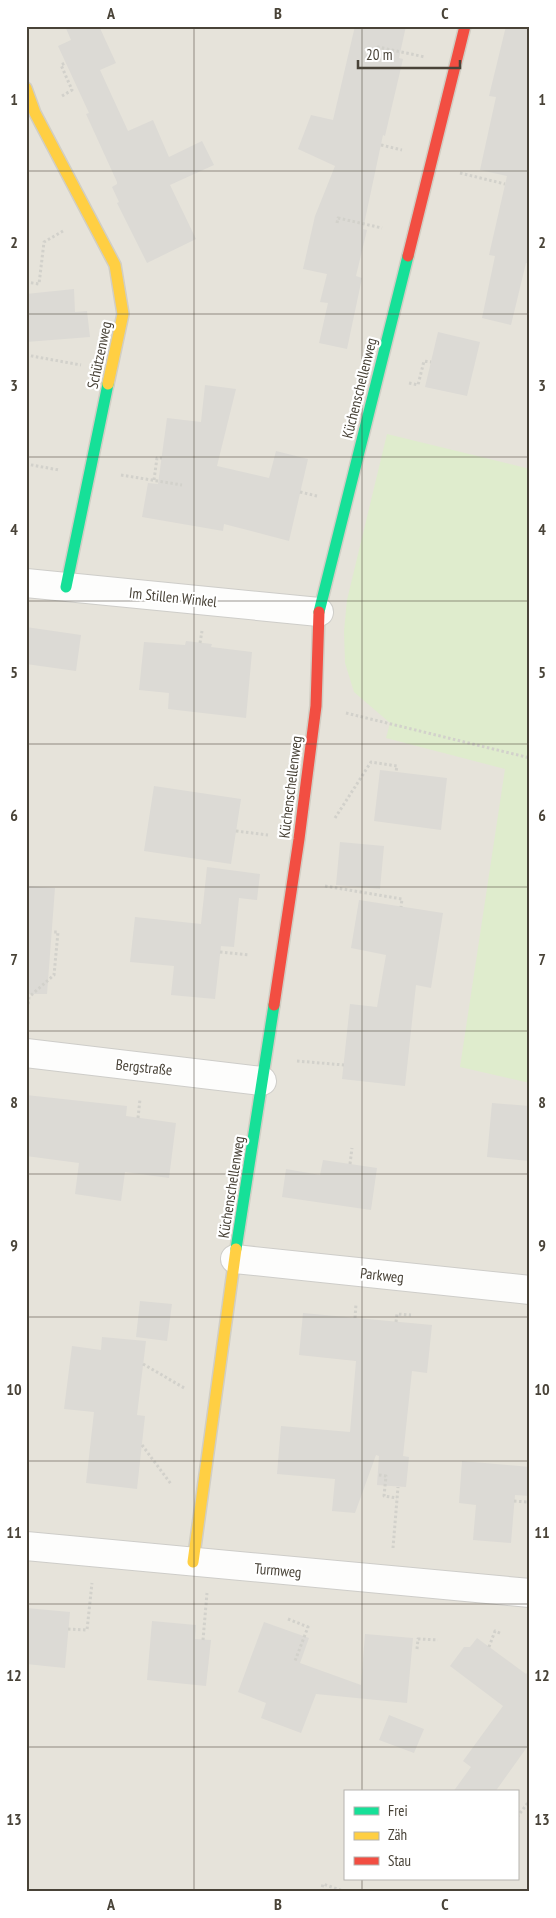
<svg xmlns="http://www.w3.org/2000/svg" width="556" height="1918" viewBox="0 0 556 1918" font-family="'PT Sans Narrow',sans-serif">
<rect width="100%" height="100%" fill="#f2f1ed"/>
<path fill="#e6e3da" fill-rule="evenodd" d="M26 26H530V1892H26ZM345 1792H517V1879H345Z"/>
<path fill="#dfeccd" d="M387 434 530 469V1083L460 1067 505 769 386 738 390 723 354 692 345 663 344 631 347 600Z"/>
<path fill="#dcdad5" d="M65 26H99L116 63 100 70 128 131 153 120 169 157 202 141 214 165 170 185 196 239 147 263 117 203 119 202 112 187 117 184V182L86 114 89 113 58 46 71 40Z
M355 26H406L399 58 403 59 385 136 383 135 363 229 367 230 356 276 362 278 347 349 319 343 328 303 320 302 327 274 303 269 315 216 335 166 298 149 311 115 333 120Z
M506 26H530V264L526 263 511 325 482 318 495 256 489 255 507 176 480 170 496 97 489 96Z
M74 289 75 312 87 311 90 337 26 342V294Z
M438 332 480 342 467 396 425 387Z
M205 385 236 389 217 466 269 478 276 451 308 459 289 541 224 524 223 531 142 517 148 483 158 484 167 418 201 422Z
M26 627 81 635 76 671 26 664Z
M186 641 212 644 211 647 252 652 246 718 168 709 169 693 139 690 144 642 185 645Z
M380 770 447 778 441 830 374 821Z
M154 786 241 799 231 864 144 851Z
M340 842 384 846 380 889 336 885Z
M207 867 260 874 257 900 239 898 234 947 221 946 215 999 171 995 174 966 130 962 135 917 201 924Z
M26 886 55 888 47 994H26Z
M359 900 443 913 431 988 416 985 405 1086 342 1079 350 1004 377 1007 386 955 351 948Z
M26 1095 127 1106 126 1116 176 1123 169 1178 125 1172 121 1201 75 1194 79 1163 26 1156Z
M492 1103 530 1106V1161L487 1157Z
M323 1160 377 1168 371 1210 282 1197 286 1169 320 1175Z
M140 1301 172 1304 167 1341 136 1337Z
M303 1313 432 1325 427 1373 412 1371 403 1456 409 1457 406 1487 377 1485 379 1456 376 1455 355 1513 332 1511 335 1479 277 1474 281 1426 350 1432 356 1361 299 1355Z
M102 1337 146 1341 137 1415 145 1416 137 1489 86 1483 94 1412 64 1409 72 1346 101 1350Z
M462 1461 530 1467V1496L515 1495 511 1543 473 1540 476 1505 459 1503Z
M26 1608 70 1612 65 1668 26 1664Z
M152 1621 196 1625 195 1639 211 1640 206 1686 147 1680Z
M264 1622 309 1638 300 1663 361 1685 365 1634 413 1638 407 1703 316 1694 301 1733 261 1718 266 1703 238 1692Z
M477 1638 526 1674 530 1669V1743L495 1792H453L471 1767 463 1761 503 1706 450 1666 464 1647H470Z
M389 1715 424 1729 414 1753 379 1740Z"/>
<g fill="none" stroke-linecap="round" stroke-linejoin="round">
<g stroke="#cecdc9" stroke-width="30">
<path id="street" d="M26 583 319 612
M26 1053 262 1081
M235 1259 530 1290
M26 1546 530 1593"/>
</g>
<g stroke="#d1cec4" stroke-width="14">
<path id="fast" d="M66 587 108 384
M319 612 408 256
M236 1249 274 1005"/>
</g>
<g stroke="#d1cec4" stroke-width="14">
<path id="slow" d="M26 88 35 113 115 265 123 314 108 384
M193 1562 236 1249"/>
</g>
<g stroke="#d1cec4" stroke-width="14">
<path id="jam" d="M408 256 465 26
M274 1005 299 839 316 706 319 612"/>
</g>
<path stroke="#d2d1cb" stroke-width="3" stroke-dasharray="2.5 2.5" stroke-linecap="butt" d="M377 53 378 47 425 57
M62 96 72 90 61 65 65 63
M381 145 402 150
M460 173 505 184
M337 223 338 218 382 228
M26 282 39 284 44 242 63 231
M26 355 81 365
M409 383 418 385 424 361 431 362
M26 464 59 470
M121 475 182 485
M154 480 157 458H162
M300 492 317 496
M200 643 202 631
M346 713 530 758
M335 818 371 762 397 766 396 772
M236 831 268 835
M325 886 402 899 401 907
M220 952 249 955
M26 1019 29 997 54 975 58 932H52
M297 1061 344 1065
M138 1118 140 1099
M350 1164 352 1148
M355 1318 356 1304
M396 1322 397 1314 411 1315
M143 1364 186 1389
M142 1445 171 1484
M379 1475 386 1476 384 1496 397 1498
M514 1501 527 1502
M393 1548 398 1487
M288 1619 308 1627 295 1661
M68 1629 87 1630 92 1583
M203 1640 207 1593
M489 1647 495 1631 502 1634
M417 1649 418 1639 438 1640
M517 1817 530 1800
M321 1892 323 1884 346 1892"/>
<use href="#street" stroke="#fdfdfc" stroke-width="28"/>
<use href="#fast" stroke="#16e098" stroke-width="11"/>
<use href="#slow" stroke="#ffcf43" stroke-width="11"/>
<use href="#jam" stroke="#f24e42" stroke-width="11"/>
</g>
<path fill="none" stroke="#494338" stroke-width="1" stroke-opacity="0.55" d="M194 26V1892M362 26V1792M26 171H530M26 314H530M26 457H530M26 601H530M26 744H530M26 887H530M26 1031H530M26 1174H530M26 1317H530M26 1461H530M26 1604H530M26 1747H530M362 1879V1892"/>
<g text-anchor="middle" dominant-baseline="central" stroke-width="4.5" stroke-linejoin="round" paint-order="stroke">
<g font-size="15" fill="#494338" stroke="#fff">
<text transform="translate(99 355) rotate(-78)">Schützenweg</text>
<text transform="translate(359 388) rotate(-76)">Küchenschellenweg</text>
<text transform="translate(173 597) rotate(6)">Im Stillen Winkel</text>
<text transform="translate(290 787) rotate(-83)">Küchenschellenweg</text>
<text transform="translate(144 1067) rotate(6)">Bergstraße</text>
<text transform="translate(231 1187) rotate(-81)">Küchenschellenweg</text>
<text transform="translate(382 1275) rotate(6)">Parkweg</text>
<text transform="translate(278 1570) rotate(5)">Turmweg</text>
</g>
</g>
<rect width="556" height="1918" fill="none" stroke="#ffffff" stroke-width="55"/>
<rect x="344" y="1790" width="175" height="90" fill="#ffffff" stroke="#b6b4af"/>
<rect x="354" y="1807" width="25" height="8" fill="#16e098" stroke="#b6b4af"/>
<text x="388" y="1816" font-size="15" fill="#494338">Frei</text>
<rect x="354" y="1832" width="25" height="8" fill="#ffcf43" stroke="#b6b4af"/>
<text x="388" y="1840" font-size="15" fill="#494338">Zäh</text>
<rect x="354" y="1857" width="25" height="8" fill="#f24e42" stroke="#b6b4af"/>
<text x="388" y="1866" font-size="15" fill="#494338">Stau</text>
<path d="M358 60v8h102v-8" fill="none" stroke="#494338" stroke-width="2.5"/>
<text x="366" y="60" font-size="15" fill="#494338" stroke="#ffffff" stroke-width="4" paint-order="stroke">20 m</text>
<rect x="28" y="28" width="500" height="1862" fill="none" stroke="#494338" stroke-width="2"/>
<g font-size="16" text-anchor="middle" font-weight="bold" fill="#494338">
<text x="111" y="19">A</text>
<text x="278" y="19">B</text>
<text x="445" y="19">C</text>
<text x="14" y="105">1</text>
<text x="542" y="105">1</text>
<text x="14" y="248">2</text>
<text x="542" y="248">2</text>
<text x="14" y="391">3</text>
<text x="542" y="391">3</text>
<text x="14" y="535">4</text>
<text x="542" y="535">4</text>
<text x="14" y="678">5</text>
<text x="542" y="678">5</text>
<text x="14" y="821">6</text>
<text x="542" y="821">6</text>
<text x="14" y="965">7</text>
<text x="542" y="965">7</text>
<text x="14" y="1108">8</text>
<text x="542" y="1108">8</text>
<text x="14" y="1251">9</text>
<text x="542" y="1251">9</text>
<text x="14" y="1395">10</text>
<text x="542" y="1395">10</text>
<text x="14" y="1538">11</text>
<text x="542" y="1538">11</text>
<text x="14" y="1681">12</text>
<text x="542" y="1681">12</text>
<text x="14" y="1825">13</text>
<text x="542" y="1825">13</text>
<text x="111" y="1910">A</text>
<text x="278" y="1910">B</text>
<text x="445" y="1910">C</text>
</g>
</svg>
